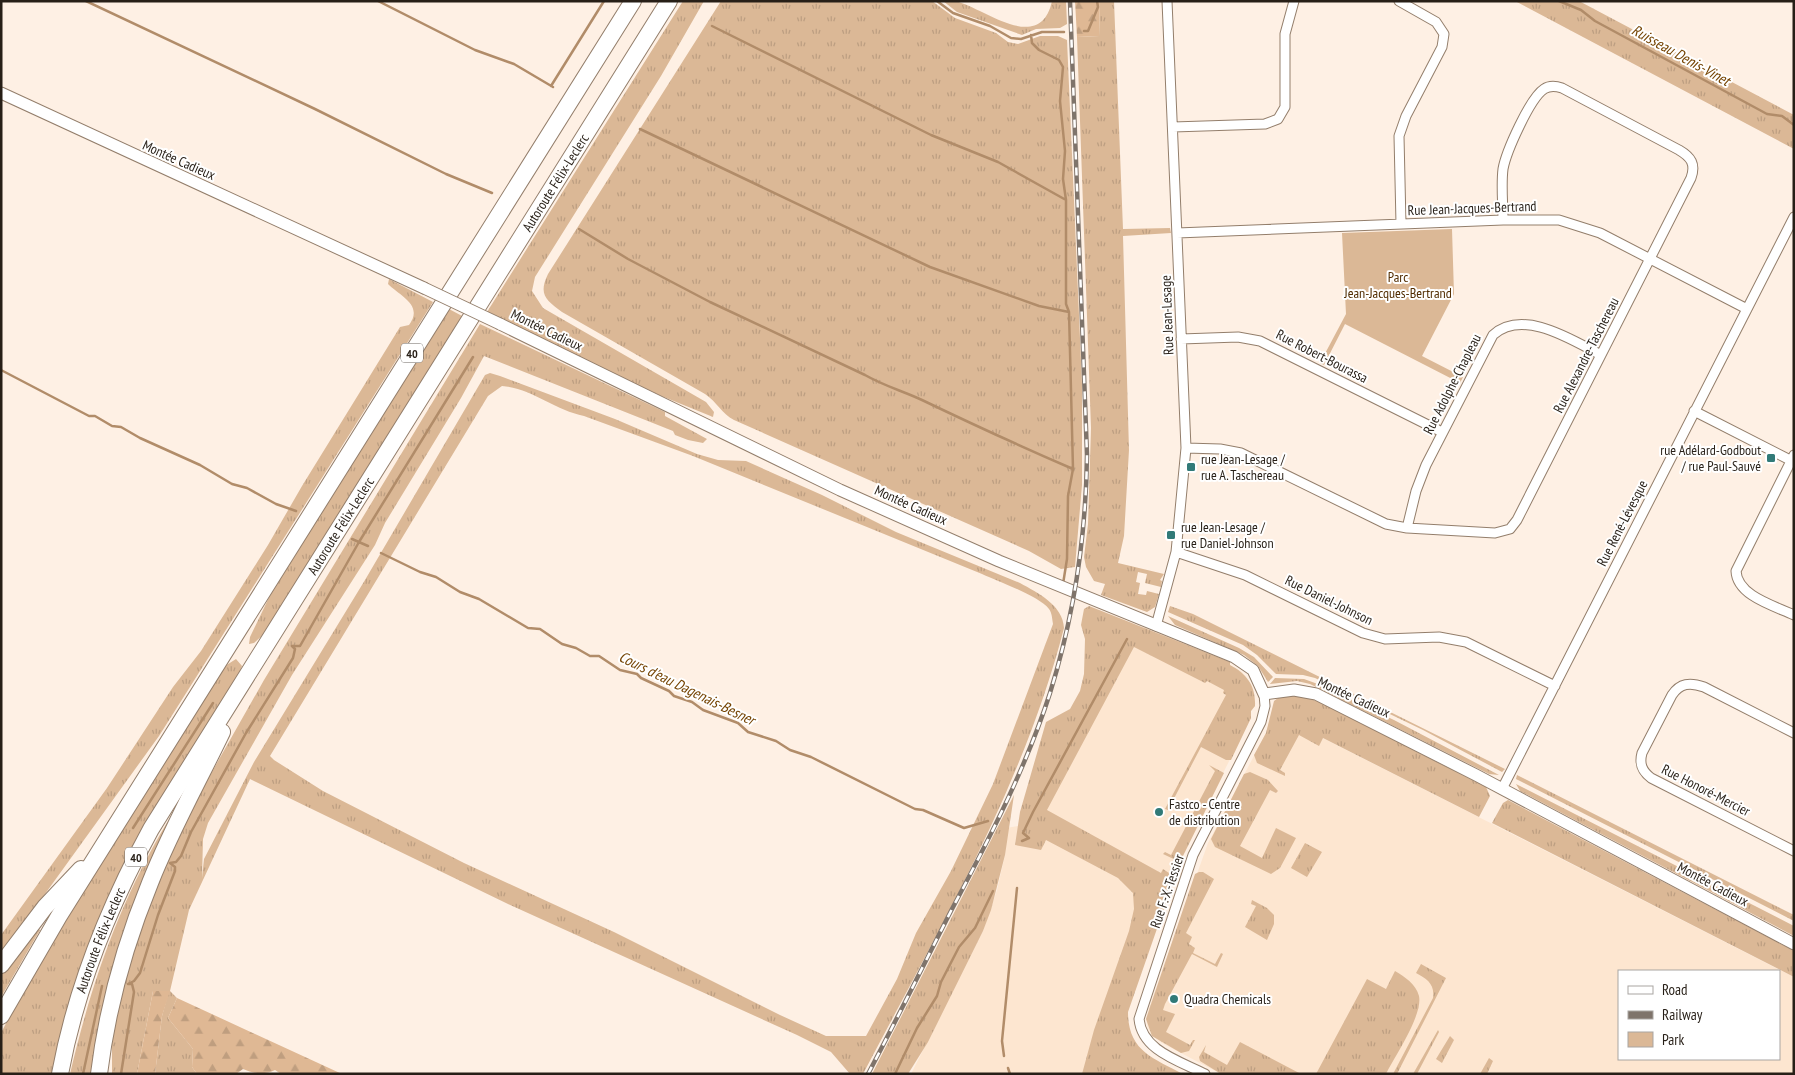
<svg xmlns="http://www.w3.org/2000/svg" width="1795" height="1075" viewBox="0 0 1795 1075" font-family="'PT Sans Narrow',sans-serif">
<defs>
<pattern id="grass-tufts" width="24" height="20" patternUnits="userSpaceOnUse" patternTransform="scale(1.25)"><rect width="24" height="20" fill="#dbb896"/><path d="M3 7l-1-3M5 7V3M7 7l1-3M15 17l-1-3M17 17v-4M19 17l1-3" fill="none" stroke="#bc9e81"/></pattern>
<pattern id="forest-firs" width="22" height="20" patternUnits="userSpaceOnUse" patternTransform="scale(1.25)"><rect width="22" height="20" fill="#dfb894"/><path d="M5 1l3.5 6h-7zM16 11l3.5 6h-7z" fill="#bf9e7f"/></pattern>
</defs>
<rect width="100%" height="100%" fill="#fef0e4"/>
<path fill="#fde6d0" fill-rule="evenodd" d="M1144 627 1230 662V665L1242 672 1251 684 1255 706 1251 711V718L1184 850 1097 1074H911L983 931 997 890 1005 855 1006 828 1040 822Z
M1269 723 1297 725 1794 977V1074H1221L1162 1043 1152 1036 1148 1028 1146 1019 1149 1008 1208 843 1266 733ZM1619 971H1779V1059H1619Z"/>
<path fill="url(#grass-tufts)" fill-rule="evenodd" d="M683 1H704L661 76 535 277 532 291 543 308 706 402 714 412 713 417 659 395 487 312Z
M721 1H932L955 18 996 33 1008 42 1018 44 1040 36H1058L1067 40 1082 384V485L1075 567 1061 569 1029 551 734 420C722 414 717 402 705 394L562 312C546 300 538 295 548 274Z
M943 1C947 1 951 1 955 1 983 7 1040 56 1052 1H1066L1067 24 1060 28 1036 29 1022 35 957 12Z
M1100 1H1114L1123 229 1170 228 1171 233 1123 236 1129 450 1124 536 1118 563 1164 574 1160 580 1162 581 1161 587 1145 583 1147 574 1138 572 1136 582 1140 583 1138 594 1146 595 1147 591 1159 594 1155 607 1147 612 1101 595 1105 584 1094 581 1086 567 1084 557 1088 524 1091 428 1077 37 1099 36Z
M1515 1H1579L1794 115V149Z
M389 279 433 302 159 736 1 955V935L107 788 173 687 201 651 268 545 302 486 400 327 409 325C424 305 400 296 388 284Z
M449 309 464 317 264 634 254 643 249 644 250 637 275 585Z
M480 324 665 412V416L707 439 703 443 688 440 675 435 673 431 484 356 461 398 385 523 375 545 292 675 208 823 203 839 202 878 204 859 254 762 365 580 485 375 490 373 500 376 615 419 697 454 718 460 746 461 822 495 896 532 1020 583C1038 593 1063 605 1064 628 1023 787 939 929 863 1074H850L831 1052 797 1035 508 904 250 779 189 910 170 991 177 998 168 1018 193 1049 192 1067 197 1074H155L162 1016 169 991H153L137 1074H112V1035L129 963 164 863 192 807 264 680ZM502 386C531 388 555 410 584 416L693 456 982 574C997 581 1039 596 1049 609 1052 613 1052 618 1053 624L993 784 951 871 916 933 897 979 866 1036H826L780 1015 614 932 464 863 323 791 274 760 270 756 488 396Z
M1089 606 1230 662V665C1247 674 1256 686 1255 706L1251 711V718L1231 760H1226L1201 747 1168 810 1165 809 1226 695 1223 693 1224 690 1207 681 1205 683 1134 647 1047 810 1161 873 1163 869 1175 877 1128 1012C1128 1051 1153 1058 1183 1074H1082L1094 1030 1129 931 1134 909 1133 893 1118 878 1046 840 1041 850 1015 845 1020 812 1046 722 1070 709 1080 691 1084 674 1085 639 1081 625 1084 609Z
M1170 606 1193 614 1505 769 1502 772 1423 730 1315 678 1303 675 1276 674 1257 655 1243 645 1168 612Z
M1168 616 1239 648 1254 657 1273 677 1268 682 1258 666 1244 655 1175 625Z
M236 659 242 666 239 674 169 786 53 1074H1V1033L34 969 225 666Z
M1275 678 1304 679 1315 683 1394 720 1499 775 1489 774 1310 684 1297 681 1270 684Z
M1296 695 1317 701 1486 787 1490 796 1479 817 1323 738 1319 746 1299 735 1280 770 1285 773V776L1257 763 1254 755 1266 733 1274 701 1278 698Z
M1209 765 1224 773 1180 862 1163 854 1165 852 1171 855 1215 771Z
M1250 772 1268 780 1278 791 1276 793 1270 790 1240 846 1262 858 1276 828 1296 838 1280 868 1271 874 1215 847 1211 839 1244 774Z
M1517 775 1794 915V921L1516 779Z
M1516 784 1794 926V936L1520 791Z
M1014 795 1005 855 991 910 983 931 928 1042 908 1074H872Z
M1508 800 1794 951V977L1492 823 1503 803Z
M168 821 93 1074H70C91 984 120 900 168 821Z
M1305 843 1322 852 1307 877 1291 868Z
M1199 872H1203L1214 879 1186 933 1192 937 1189 944 1195 948 1193 953 1215 964 1221 953 1223 954 1217 967 1192 954 1165 1004 1163 1010 1175 1014 1166 1032 1190 1045 1193 1040H1195L1189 1051 1181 1053 1152 1036 1146 1019 1195 874Z
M1252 900 1267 908 1274 915V924L1267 940 1245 927 1256 906 1251 904Z
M37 927 40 930 1 997V974Z
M1421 964 1446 978 1397 1074H1393L1433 998C1435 984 1427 979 1416 973Z
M1395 971C1405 977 1416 984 1419 996 1423 1015 1395 1056 1386 1074H1316L1367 979 1386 989Z
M1438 1030 1439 1032 1417 1074H1413Z
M1450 1036 1454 1040 1442 1063 1436 1059Z
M1240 1042 1301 1074H1221L1200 1061 1199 1057 1206 1045 1204 1052 1227 1065Z
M1489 1058 1493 1061 1487 1074H1480Z"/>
<path fill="url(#forest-firs)" d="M1075 1H1100L1099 36 1077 37Z
M153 991H170L162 1016 155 1074H137Z
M177 998 342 1074H281L275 1070C265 1075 254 1074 243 1069L236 1074H197L192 1067 193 1049 168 1018Z"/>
<path fill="#dbb896" d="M1452 229 1454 294 1422 356 1463 377 1460 383 1345 324 1324 365 1320 363 1346 314 1342 233Z"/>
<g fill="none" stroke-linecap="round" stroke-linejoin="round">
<path stroke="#b18c69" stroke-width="2.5" d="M86 1 315 109 446 174 492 193
M378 1 475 50 514 64 553 87
M937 1 953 13 990 26 1011 38 1021 39 1042 32H1064
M1559 1 1581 10 1595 21 1767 114 1782 116 1794 125
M712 26 931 135 998 162 1066 200
M1084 31H1088L1098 7 1097 1
M1031 35 1032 43 1039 50 1059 60 1063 67 1060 101 1065 151 1063 179 1066 200V304L1069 312
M551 86 604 1
M579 229 628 259 710 302 865 375C884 386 903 391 922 400 972 424 1022 447 1073 469L1069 312 1039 306 930 267 640 129
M1 370 89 416H95L112 426 121 427 140 438 200 465 232 484 247 488 276 504 296 511
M352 539 368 546
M381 553 420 572 436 577 460 592 479 599 528 628 540 629 562 644 576 648 590 656H599L620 670 637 674 641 678 669 691 674 696 692 702 703 710 738 723 748 732 776 741 790 750 811 757 915 809 923 810 964 828 988 821
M1063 584 1067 559 1068 496 1073 469
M133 828 213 703
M1022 841 1029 838 1023 833 1033 812 1127 639
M1004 1056 1002 1041 1017 888
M1008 1068 1010 1074
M83 1074 102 986
M121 1074 134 992 132 984H128L134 981 140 973 158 915 175 871V867L170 863 176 862 181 856 191 832 246 733 293 658 295 649 292 646H300L359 542 473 357
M895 1074 917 1028 937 996 941 982 959 947 975 928 993 891"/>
<g stroke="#937e6b" stroke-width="11">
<path id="minor" d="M1399 1 1436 22 1444 34 1442 47 1406 116 1399 136 1401 224
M1173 127 1265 124 1278 119 1285 107V34L1294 1
M1177 233 1503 220H1559L1600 233 1747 309
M1181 339 1238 337 1260 341 1442 432
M1694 411 1794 462
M1186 448 1220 449 1241 453 1386 524 1407 528 1495 533 1510 529 1517 520 1691 178C1696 164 1691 157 1679 150L1562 88C1556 86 1550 85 1544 89 1530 98 1506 152 1503 169 1501 185 1503 203 1503 220
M1794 455 1736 571C1737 596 1775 606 1794 615
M1407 528 1416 491 1426 465 1493 335C1523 308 1572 340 1601 355
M1176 552 1245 575 1363 633 1385 639 1439 637 1466 642 1555 686
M1156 626 1176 552 1186 448 1167 1
M1794 733 1704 687C1690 682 1680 683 1672 695L1642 753C1639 764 1642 771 1651 778L1794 851
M1502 789 1794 217
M1205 1074C1180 1061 1142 1051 1139 1019L1193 855 1261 722 1265 706 1264 694"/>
</g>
<g stroke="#937e6b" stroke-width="13">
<path id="tertiary" d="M1 93 424 288
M500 324 840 490 999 561 1234 657 1253 670 1264 694 1294 690 1316 694 1476 775 1794 944"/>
</g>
<g stroke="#937e6b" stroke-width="18">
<g id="motorway">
<path d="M1 965 45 907 81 869"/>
<path d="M1 1016 59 916 633 1"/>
<path id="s1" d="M60 1074C76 988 109 906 151 829L669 1"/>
<path d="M99 1074C107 1009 125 944 150 883 170 832 198 782 222 732"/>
</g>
</g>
<use href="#minor" stroke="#fff" stroke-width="9"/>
<use href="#tertiary" stroke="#fff" stroke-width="11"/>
<use href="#motorway" stroke="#fff" stroke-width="16"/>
<g stroke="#7f746b" stroke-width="4.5">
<path id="rail" d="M868 1074C897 1019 924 964 952 909 989 839 1026 768 1050 693 1074 616 1086 536 1087 455L1070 1"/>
</g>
<use href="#rail" stroke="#fff" stroke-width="2.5" stroke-dasharray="8" stroke-linecap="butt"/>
<g stroke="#937e6b" stroke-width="13" stroke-linecap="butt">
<path id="tertiary-bridge" d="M424 288 500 324"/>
</g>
<use href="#tertiary-bridge" stroke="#fff" stroke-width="11"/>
</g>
<g fill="#317a78" stroke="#fff" stroke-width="2">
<rect x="1766" y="453" width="10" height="10" rx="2.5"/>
<rect x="1186" y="462" width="10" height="10" rx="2.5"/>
<rect x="1166" y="530" width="10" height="10" rx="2.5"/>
<circle cx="1159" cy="812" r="5"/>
<circle cx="1174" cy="999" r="5"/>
</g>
<g text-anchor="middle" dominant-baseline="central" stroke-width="4" stroke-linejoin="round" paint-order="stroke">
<g fill="#fff" stroke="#68625d" stroke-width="1">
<rect x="401" y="343.5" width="22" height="19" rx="4"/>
<rect x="125" y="847.5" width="22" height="19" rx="4"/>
</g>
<g font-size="12" font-weight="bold" fill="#271f17">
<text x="412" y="353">40</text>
<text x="136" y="857">40</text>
</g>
<g font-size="14" fill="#271f17" stroke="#fff">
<text transform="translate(179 160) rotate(24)">Montée Cadieux</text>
<text stroke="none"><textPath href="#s1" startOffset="1025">Autoroute Félix-Leclerc</textPath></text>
<text transform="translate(1472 208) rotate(-2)">Rue Jean-Jacques-Bertrand</text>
<text transform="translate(1167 315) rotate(-92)">Rue Jean-Lesage</text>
<text transform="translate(547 330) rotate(26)">Montée Cadieux</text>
<text transform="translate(1586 355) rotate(-63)">Rue Alexandre-Taschereau</text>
<text transform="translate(1322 356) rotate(27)">Rue Robert-Bourassa</text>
<text transform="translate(1452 384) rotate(-63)">Rue Adolphe-Chapleau</text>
<text transform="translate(911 505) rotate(24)">Montée Cadieux</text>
<text transform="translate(1622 523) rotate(-63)">Rue René-Lévesque</text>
<text stroke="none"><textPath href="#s1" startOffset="620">Autoroute Félix-Leclerc</textPath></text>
<text transform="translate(1329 600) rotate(26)">Rue Daniel-Johnson</text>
<text transform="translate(1354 697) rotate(25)">Montée Cadieux</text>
<text transform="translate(1706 790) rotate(27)">Rue Honoré-Mercier</text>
<text transform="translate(1713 884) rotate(28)">Montée Cadieux</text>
<text transform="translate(1167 891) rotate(-71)">Rue F.-X.-Tessier</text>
<text stroke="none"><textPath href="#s1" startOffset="140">Autoroute Félix-Leclerc</textPath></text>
</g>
<g font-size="14" fill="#512c00" stroke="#fff">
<text x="1398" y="277">Parc<tspan x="1398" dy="16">Jean-Jacques-Bertrand</tspan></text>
</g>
<g font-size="14" fill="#271f17" stroke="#fff" text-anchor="start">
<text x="1761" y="450" text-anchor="end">rue Adélard-Godbout<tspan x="1761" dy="16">/ rue Paul-Sauvé</tspan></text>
<text x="1201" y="459">rue Jean-Lesage /<tspan x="1201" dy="16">rue A. Taschereau</tspan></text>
<text x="1181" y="527">rue Jean-Lesage /<tspan x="1181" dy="16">rue Daniel-Johnson</tspan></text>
<text x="1169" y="804">Fastco - Centre<tspan x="1169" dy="16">de distribution</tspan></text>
<text x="1184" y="999">Quadra Chemicals</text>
</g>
<g font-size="15" font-style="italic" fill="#754403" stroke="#fff">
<text transform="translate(1681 55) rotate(29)">Ruisseau Denis-Vinet</text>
<text transform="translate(687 688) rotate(26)">Cours d'eau Dagenais-Besner</text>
</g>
</g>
<rect width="1795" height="1075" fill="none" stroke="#271f17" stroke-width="5"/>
<rect x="1618" y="970" width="162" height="90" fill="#ffffff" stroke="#a9a5a2"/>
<rect x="1628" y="986" width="25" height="8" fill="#ffffff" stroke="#a9a5a2"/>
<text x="1662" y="995" font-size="15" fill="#271f17">Road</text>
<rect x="1628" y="1011" width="25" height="8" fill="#7f746b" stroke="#a9a5a2"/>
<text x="1662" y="1020" font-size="15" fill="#271f17">Railway</text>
<rect x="1628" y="1032" width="25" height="15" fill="#dbb896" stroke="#a9a5a2"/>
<text x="1662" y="1045" font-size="15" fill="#271f17">Park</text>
</svg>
